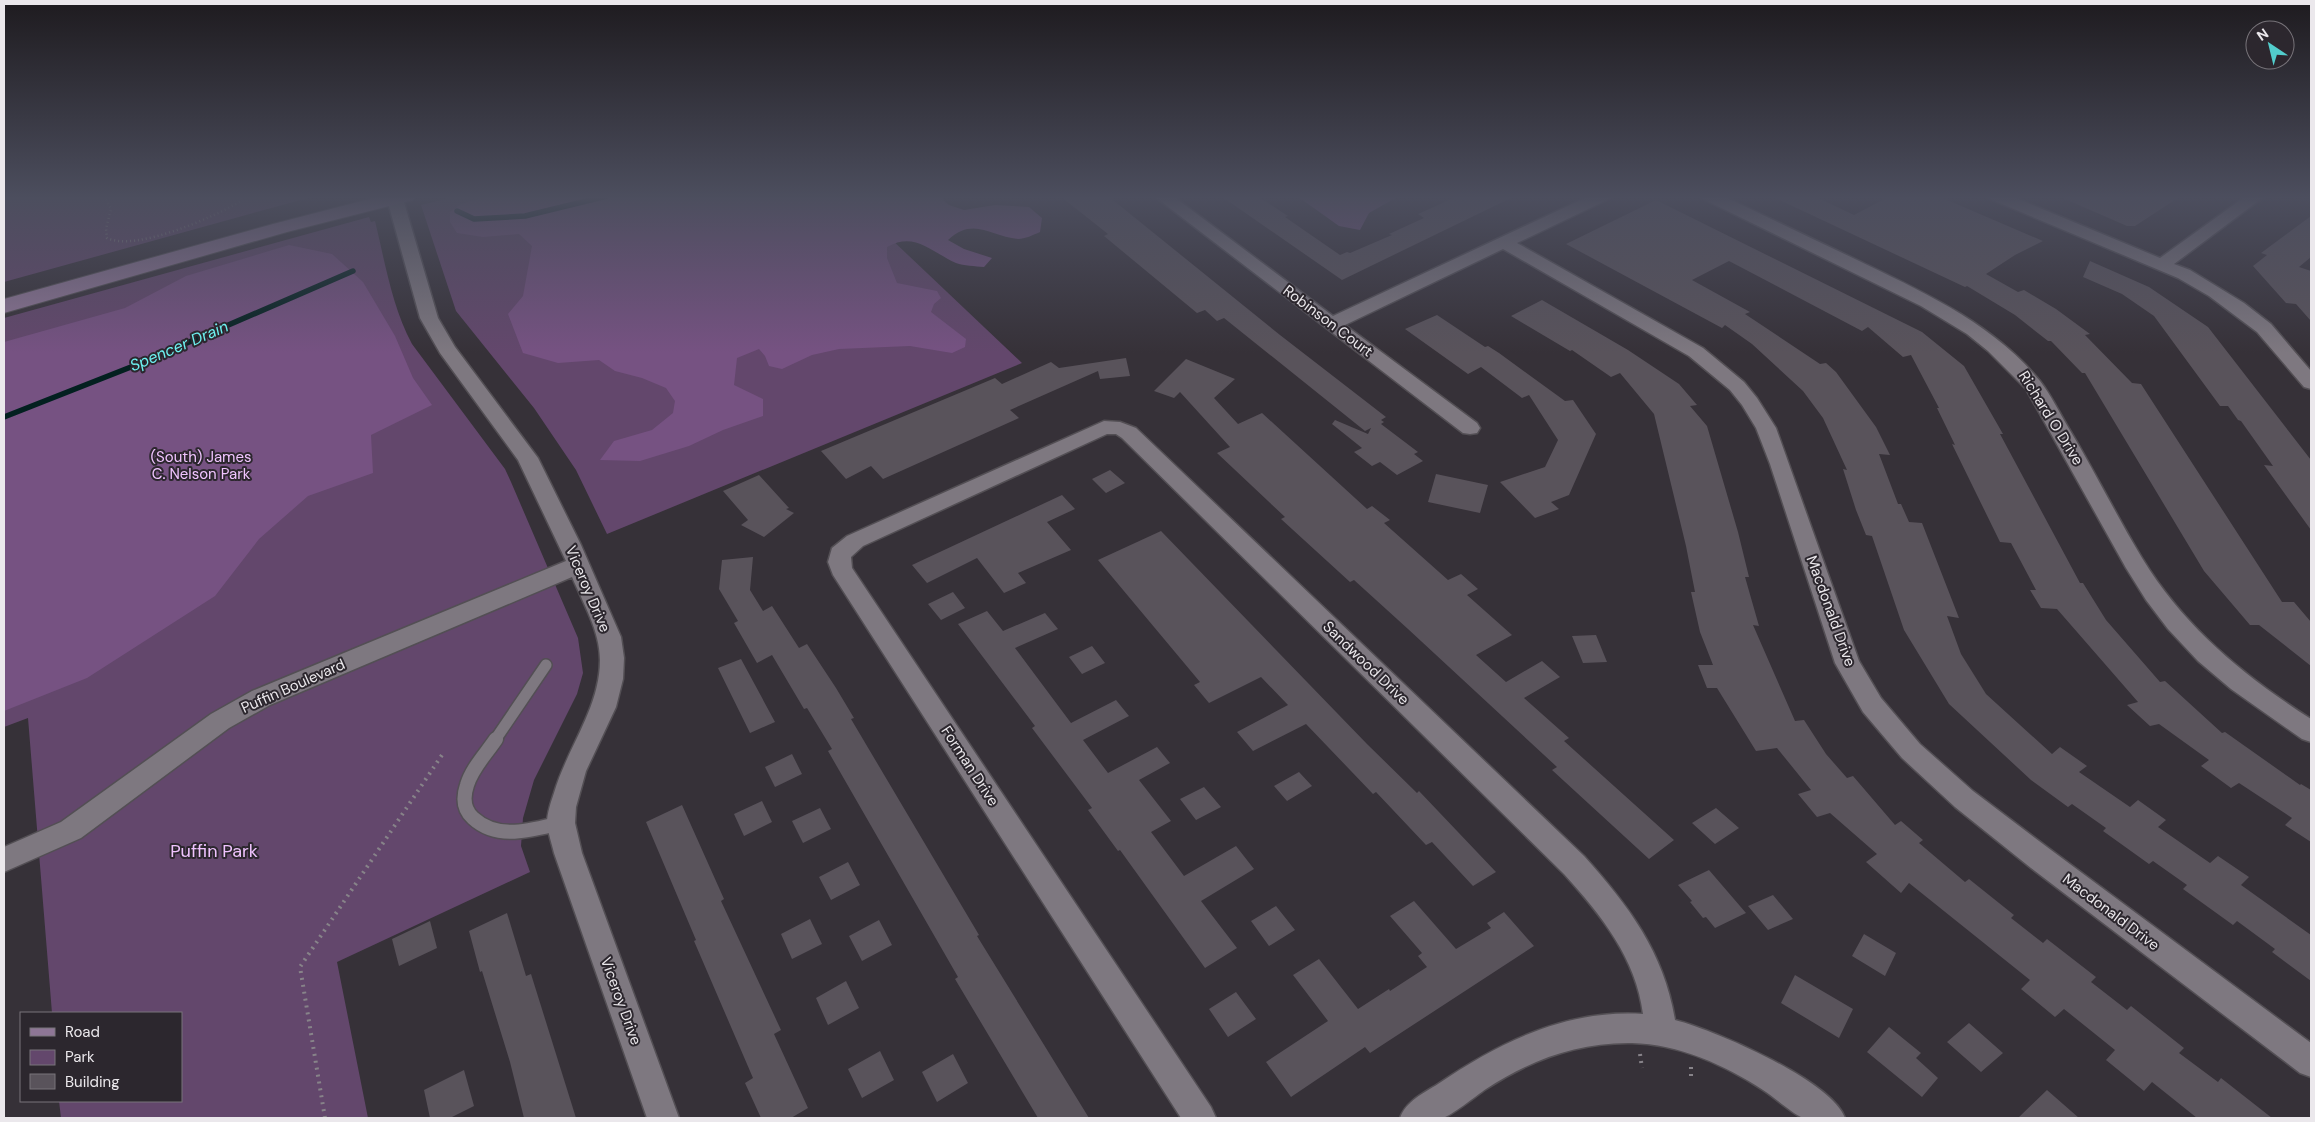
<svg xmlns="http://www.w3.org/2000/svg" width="2315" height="1122" viewBox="0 0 2315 1122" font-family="'DM Sans',sans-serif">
<rect width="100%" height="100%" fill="#363138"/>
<path fill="#63476c" d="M4 196H315L4 282Z
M458 196H942L870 219 1022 363 607 534 576 470 534 408 456 311 421 205Z
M369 217 371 222 375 221C385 262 392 307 412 344L505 469 511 482 578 638 583 673 577 694 534 780 523 818 521 846 530 872 337 962 368 1118H61L59 1101H181V1013H52L28 718 4 727V318Z"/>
<path fill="#765282" d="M490 196H944L943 200 949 205 964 210 995 205 1029 207 1042 218 1040 232C1033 235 1025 239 1018 239 991 237 974 216 948 240L964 249 992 258 984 267C975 266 964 266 956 263 931 252 915 231 887 247V258L897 283 937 291 941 298 934 304 931 312 966 339 965 347 952 353 910 346 839 349 812 355 782 369 769 366 765 356 759 349 737 358 734 385 763 399V416L723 430 689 446 640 461 600 460 614 441 652 430 673 413 675 401 666 388 642 378 615 371 599 360 558 363 523 353 508 314 523 296 532 246 519 234 483 237 457 233 450 222V212L461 204Z
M1297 196H1399L1369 213 1360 230 1339 226Z
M289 245 332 254 363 282 395 336 413 378 432 405 371 435 373 473 308 496 259 539 215 596 87 678 4 711V342L125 308 186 276Z"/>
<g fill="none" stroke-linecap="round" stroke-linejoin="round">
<path stroke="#032020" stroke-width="5.5" d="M457 211 474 219 525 216 607 196
M4 417 136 365 353 271"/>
</g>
<path fill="#59535b" d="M1060 196H1108L1280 335 1386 417 1381 420 1384 422 1381 424 1418 452 1414 454 1423 461 1397 475 1380 462 1372 466 1354 452 1362 448 1332 424 1335 420 1368 434 1371 428 1365 431 1224 318 1217 321 1205 310 1197 313 1104 236 1108 234Z
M1221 196H1255L1265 201 1288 216 1285 217 1340 255 1347 252 1350 253 1392 235 1389 234 1424 218 1418 214 1458 196H1515L1342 280Z
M1771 196H1814L1854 215 1890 196H1938L2043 241 2015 255 1986 274 2018 292 2024 290 2056 309 2090 334 2085 335 2132 383 2141 384 2282 602H2294L2311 622V666L2259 625H2250L2204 571 2085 373H2082L2051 341H2048L2015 315 1967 286 1965 287Z
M2058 196H2181L2135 226H2127Z
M1656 200 1922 332 1964 366 2003 434H2000L2080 583H2083L2106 620 2160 682 2165 681 2222 733 2225 732 2300 785 2301 784 2311 790V842L2285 825 2292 818 2239 783 2231 788 2201 766 2209 760 2159 724 2150 726 2127 705 2138 702 2057 609 2041 608 2030 590H2036L2011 543 2000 542 1952 444 1955 445 1937 408H1939L1911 355 1903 357 1868 327 1862 331 1729 261 1692 280 1750 312 1745 314 1820 364 1826 363 1836 372 1876 427 1890 455 1879 454 1898 504H1901L1909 522 1922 523 1959 618 1947 616 1961 654 1986 694 2052 754 2060 747 2087 766 2079 772 2130 807 2138 800 2166 820 2158 827 2210 863 2218 856 2249 877 2241 885 2311 935V981L2272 952 2275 949 2237 921 2233 925 2183 889 2187 885 2153 861 2149 864 2103 831 2106 828 2072 804 2068 807 2031 780 1949 704 1904 630 1872 536 1866 535 1856 510 1843 469 1847 470 1823 418 1803 391 1752 344 1725 325 1722 328 1566 244Z
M2311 216V257L2299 267 2311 271V321L2296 304 2286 303 2253 266 2267 255 2261 253Z
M2090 261 2149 287 2208 327 2311 460V530L2264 465 2273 466 2241 421 2238 420 2228 406H2220L2154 316 2122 294 2083 277Z
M1542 300 1628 350 1679 384 1697 405 1690 406 1707 426 1738 532 1749 577H1745L1759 626 1753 625 1795 721 1804 720 1826 754 1847 778 1853 776 1895 825 1901 821 1923 840 1919 843 1965 882 1969 879 2014 915 2011 918 2043 943 2047 939 2096 977 2091 982 2127 1010 2131 1006 2184 1048 2179 1053 2218 1082 2221 1078 2272 1118H2197L2152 1082 2144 1091 2106 1060 2115 1050 2064 1009 2055 1017 2021 989 2030 980 1909 883 1901 893 1866 862 1877 854 1830 813 1817 817 1798 794 1811 790 1777 748 1756 751 1717 688H1707L1698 665H1713L1700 632 1691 592H1695L1686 546 1654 414 1620 373 1611 377 1572 350 1570 351 1511 316Z
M1437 315 1485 347 1488 346 1499 353 1565 401 1573 400 1596 434 1569 495 1551 502 1559 509 1535 518 1500 482 1545 467 1558 440 1529 395 1522 398 1481 367 1468 374 1405 329Z
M1126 358 1130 376 1100 379 1098 371 1010 410 1019 418 883 479 871 466 846 479 821 451 995 378 1002 384 1051 362 1059 368Z
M1186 359 1235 379 1214 398 1238 424 1262 413 1367 509 1372 506 1390 520 1384 523 1448 580 1461 574 1478 589 1467 595 1512 635 1476 655 1506 682 1542 661 1560 677 1524 698 1569 738 1564 741 1674 840 1649 859 1552 770 1557 767 1408 629 1354 580 1350 582 1281 519 1285 517 1217 453 1230 447 1180 392 1174 398 1154 391Z
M1110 470 1125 483 1106 493 1092 479Z
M1436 474 1488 485 1480 513 1428 502Z
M759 475 789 508 786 509 794 513 764 537 741 525 748 520 723 491Z
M1062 495 1075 509 1047 522 1071 550 1018 573 1026 583 1004 593 977 558 927 583 912 565Z
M1161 531 1367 744 1417 793 1419 791 1496 872 1473 886 1432 842 1426 845 1376 792 1373 794 1306 724 1253 751 1237 732 1288 705 1261 677 1209 703 1194 685 1200 682 1098 560Z
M753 557 750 590 763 611 772 606 799 648 807 644 836 688 854 718 851 719 979 935 977 936 1089 1118H1038L955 979 958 977 828 751 832 749 807 708 804 709 772 655 757 663 734 623 738 621 719 589 722 560Z
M953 592 965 608 941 620 928 604Z
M987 611 1003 631 1045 613 1058 629 1015 648 1071 723 1116 700 1129 716 1083 740 1108 773 1157 747 1170 763 1139 780 1171 821 1151 832 1184 876 1236 846 1254 869 1201 901 1237 948 1205 968 1120 850 1118 851 1088 810 1092 808 1032 728 1035 726 958 624Z
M1596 635 1607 662 1583 663 1572 636Z
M1092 646 1105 663 1082 674 1069 657Z
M741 659 775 722 750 733 718 668Z
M792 754 802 774 775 787 765 767Z
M1299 772 1312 786 1287 801 1274 786Z
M1204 787 1221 807 1196 820 1180 799Z
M762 801 772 822 744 836 734 814Z
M682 805 724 899 721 901 781 1030 774 1034 808 1108 791 1118H761L745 1083 753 1078 694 941 696 940 646 822Z
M820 808 831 829 803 843 792 821Z
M1716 808 1739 828 1715 844 1692 823Z
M848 862 860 885 831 900 819 877Z
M1709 870 1746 913 1715 928 1706 917 1703 918 1690 902 1692 901 1678 885Z
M1773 895 1793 919 1768 930 1748 906Z
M1414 901 1456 949 1491 928 1487 923 1504 912 1534 946 1370 1053 1365 1047 1291 1097 1266 1062 1328 1021 1293 975 1319 959 1358 1009 1389 989 1390 991 1427 967 1418 956 1422 953 1390 916Z
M1276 906 1295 930 1269 946 1251 921Z
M507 913 526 976 531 974 576 1118H524L510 1062 482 971 480 972 469 931Z
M810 919 822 944 792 959 781 934Z
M879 920 892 945 862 961 849 936Z
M430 921 437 948 399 966 392 939Z
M1864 934 1896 953 1885 976 1852 956Z
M1795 975 1853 1009 1839 1038 1781 1003Z
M846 981 859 1008 828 1025 816 998Z
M1236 992 1256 1019 1228 1037 1209 1009Z
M1969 1023 2003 1053 1981 1072 1947 1042Z
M1889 1027 1921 1053 1916 1058 1938 1078 1922 1097 1867 1052Z
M880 1051 894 1080 862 1098 848 1069Z
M953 1054 968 1083 937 1102 922 1072Z
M464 1070 474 1106 450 1118H430L424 1090Z
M2047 1090 2079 1118H2018Z"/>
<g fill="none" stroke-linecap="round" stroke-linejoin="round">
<g stroke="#534f54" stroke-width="14">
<path id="lane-far1" d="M495 740 546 665"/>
</g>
<g stroke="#534f54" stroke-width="17">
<path id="lane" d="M496 739C486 754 472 768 467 785 463 797 463 809 473 818 498 841 531 830 561 823"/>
</g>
<g stroke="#534f54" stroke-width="3">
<path id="street" d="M389 196H401L403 199 438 318 455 347 538 458 581 545 621 637 624 658 623 679 616 707 586 771 576 807 575 823 582 853 679 1118H647L554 853C552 844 548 833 547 823 547 813 551 802 554 793 567 748 600 708 600 660 600 631 583 603 572 577L270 705 229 728 81 838 4 872V847L61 822 211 714 252 691 566 561 518 460 440 353 420 318 387 199Z
M1154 196H1173L1333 316 1589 196H1611L1609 199 1517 243 1703 348 1744 382 1757 398 1776 428 1859 661 1881 698 1920 744 1973 791 2051 850 2311 1043V1077L2300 1073 2031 868 1955 807 1902 758 1863 712 1835 663 1770 464 1756 428 1742 405 1730 390 1689 356 1503 249 1345 325 1477 423 1480 428 1477 433 1470 434 1463 433Z
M1701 196H1723C1767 217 1811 238 1855 259 1921 291 1993 323 2040 381 2051 395 2059 412 2068 427 2094 470 2116 515 2142 558 2184 627 2244 676 2311 719V742L2302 739 2231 689 2198 661 2168 629 2146 600 2126 568 2026 389 1988 351 1967 334 1921 306 1703 199Z
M1988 196H2011L2160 258 2246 196H2265L2174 264 2190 270 2244 303 2271 324 2311 371V389L2304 387 2257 332 2209 296 2178 278 1990 199Z
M1104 421 1120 422 1136 428 1584 856C1629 906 1664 953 1675 1020 1714 1030 1831 1080 1845 1118 1835 1118 1811 1121 1803 1118 1793 1114 1774 1097 1763 1090 1725 1065 1678 1044 1632 1043 1578 1042 1530 1060 1486 1089 1477 1095 1450 1117 1442 1118 1429 1121 1413 1118 1400 1118 1406 1101 1424 1093 1438 1084 1500 1042 1567 1009 1643 1014 1636 958 1601 915 1564 874L1122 438 1116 434H1107L863 546 851 557 852 568 1211 1107 1216 1118H1181L833 575 828 562 832 548 847 536Z"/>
</g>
<g stroke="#534f54" stroke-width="2">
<path id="secondary" d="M381 196H416L413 200 287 232 4 313V299L273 224Z"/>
</g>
<path stroke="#878389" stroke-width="2.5" stroke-dasharray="1 3" stroke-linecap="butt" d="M104 196 111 209 106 229 107 238C136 252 214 217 241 201L242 196"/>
<path stroke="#878389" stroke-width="4" stroke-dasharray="2 5" stroke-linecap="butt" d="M1640 1054 1642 1068
M1691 1067V1079
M325 1118 300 967 444 752"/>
<use href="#lane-far1" stroke="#7e7880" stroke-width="11"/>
<use href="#lane" stroke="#7e7880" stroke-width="14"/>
<use href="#street" fill="#7e7880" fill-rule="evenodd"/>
<use href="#secondary" fill="#8e7696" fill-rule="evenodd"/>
</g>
<linearGradient id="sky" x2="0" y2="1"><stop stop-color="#1e1b1f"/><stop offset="0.56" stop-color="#4c4e5e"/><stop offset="1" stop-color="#4c4e5e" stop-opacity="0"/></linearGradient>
<rect width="2315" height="353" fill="url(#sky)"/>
<g text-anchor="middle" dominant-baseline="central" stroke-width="4" stroke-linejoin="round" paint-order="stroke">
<g font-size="15" fill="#ebe8ec" stroke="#2c272e">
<text transform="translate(1328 321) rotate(37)">Robinson Court</text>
<text transform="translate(2051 418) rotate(58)">Richard O Drive</text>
<text transform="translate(588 589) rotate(67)">Viceroy Drive</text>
<text transform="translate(1831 611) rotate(70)">Macdonald Drive</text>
<text transform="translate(1366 663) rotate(44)">Sandwood Drive</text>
<text transform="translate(293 686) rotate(-24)">Puffin Boulevard</text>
<text transform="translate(970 766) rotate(57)">Forman Drive</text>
<text transform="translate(2111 912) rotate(37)">Macdonald Drive</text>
<text transform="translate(621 1001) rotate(70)">Viceroy Drive</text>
</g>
<g font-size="15" fill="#f0c4ff" stroke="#2c272e">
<text x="201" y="457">(South) James<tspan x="201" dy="17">C. Nelson Park</tspan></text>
</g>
<g font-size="16" font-style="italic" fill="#6df1f0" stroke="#2c272e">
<text transform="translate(179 346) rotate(-23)">Spencer Drain</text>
</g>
<g font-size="18" fill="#f0c4ff" stroke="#2c272e">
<text x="214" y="851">Puffin Park</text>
</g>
</g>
<rect width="2315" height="1122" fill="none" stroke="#ebe8ec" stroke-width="10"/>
<rect x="20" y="1012" width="162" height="90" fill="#2c272e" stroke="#78747a"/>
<rect x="30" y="1028" width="25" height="8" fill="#8e7696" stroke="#78747a"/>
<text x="65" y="1037" font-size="15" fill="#ebe8ec">Road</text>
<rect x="30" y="1050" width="25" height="15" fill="#63476c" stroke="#78747a"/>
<text x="65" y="1062" font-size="15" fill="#ebe8ec">Park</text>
<rect x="30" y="1074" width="25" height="15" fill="#59535b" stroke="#78747a"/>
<text x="65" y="1087" font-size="15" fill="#ebe8ec">Building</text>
<g transform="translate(2270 45) rotate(325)"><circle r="24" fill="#2c272e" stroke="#78747a"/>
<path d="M0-4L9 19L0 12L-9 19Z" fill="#52cdcc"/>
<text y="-8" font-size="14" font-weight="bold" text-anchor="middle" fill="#ebe8ec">N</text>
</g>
</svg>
